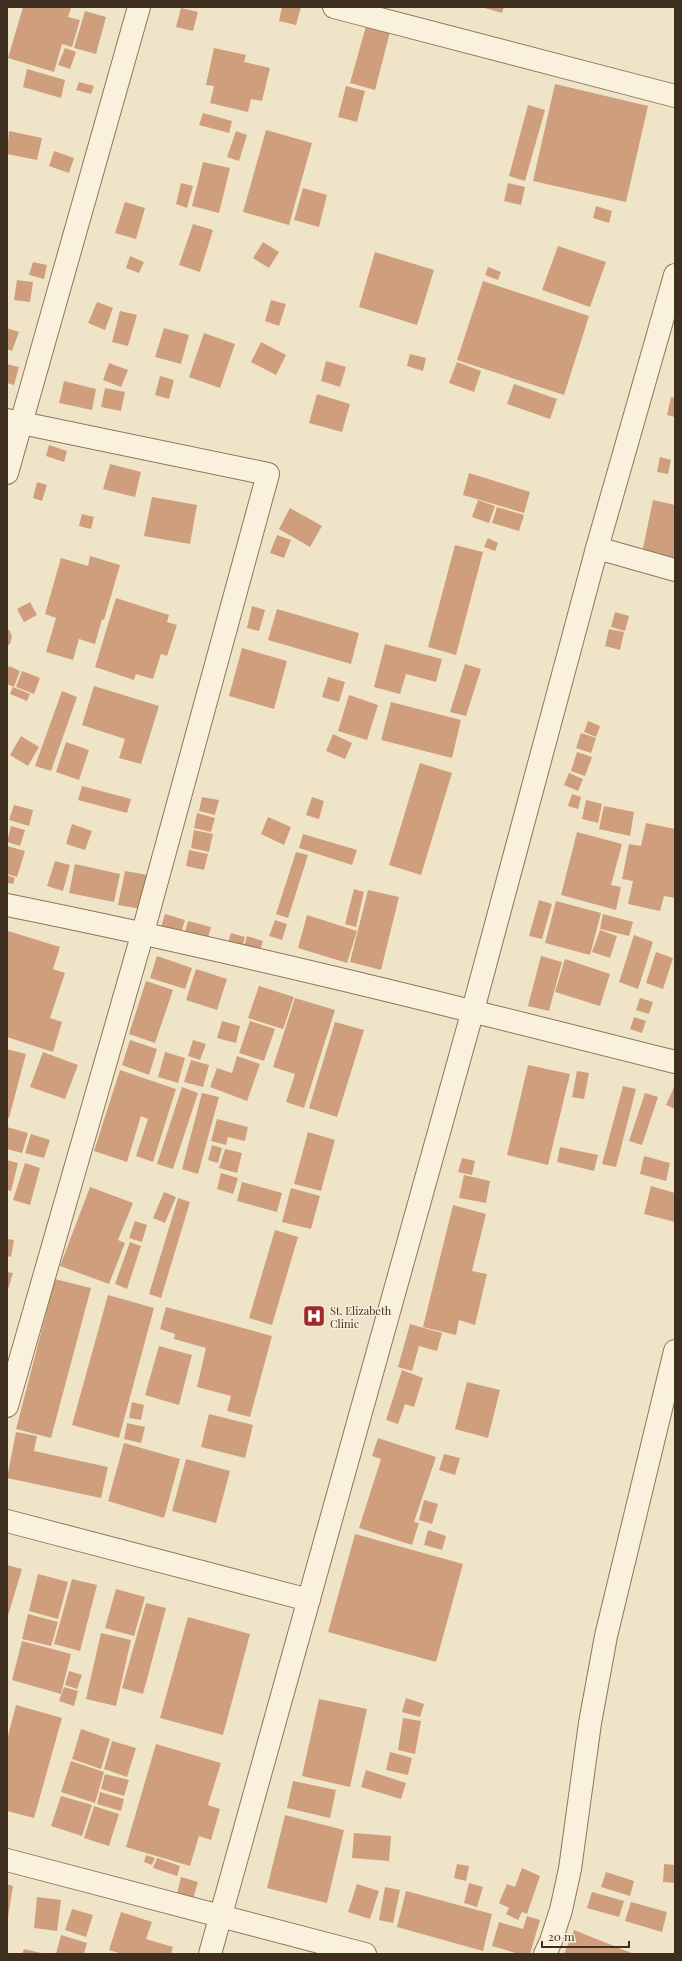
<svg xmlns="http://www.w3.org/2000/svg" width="682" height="1961" viewBox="0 0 682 1961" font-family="'Playfair Display',serif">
<rect width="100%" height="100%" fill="#f0e4c8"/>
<path fill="#cf9f7d" d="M23 7H68L71 8 68 17 80 20 72 47 62 44 54 72 8 58Z
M282 7H301L296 25 279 21Z
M481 7H504L502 13Z
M181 8 198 12 193 31 176 27Z
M85 11 106 17 96 54 74 48Z
M366 26 390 32 375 90 350 83Z
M65 48 76 52 70 69 58 65Z
M214 48 246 55 244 62 270 68 262 101 251 99 248 112 210 103 214 86 206 85Z
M27 69 65 80 61 98 23 87Z
M79 82 94 86 91 94 76 90Z
M555 84 648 106 626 202 533 181Z
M346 86 365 91 357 122 338 117Z
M528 105 545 110 525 181 509 176Z
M203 113 232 121 229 133 199 125Z
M266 130 312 143 289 225 243 212Z
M9 131 42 138 37 160 7 154Z
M236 131 247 135 239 161 227 157Z
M54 151 74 158 69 173 49 166Z
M203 162 230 168 219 213 192 206Z
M181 183 193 186 187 208 176 204Z
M508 183 525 187 521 205 504 201Z
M303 188 327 195 319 227 294 220Z
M125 202 145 208 136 239 115 233Z
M596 206 612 211 609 223 593 218Z
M193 224 213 230 200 272 179 265Z
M263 242 279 252 269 268 253 258Z
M558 246 606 262 590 307 542 290Z
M375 252 434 270 417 325 359 307Z
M130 256 144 262 139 273 126 268Z
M33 262 47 265 44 279 29 275Z
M488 267 501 272 498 280 485 275Z
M17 280 33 282 30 302 14 300Z
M483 281 589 316 564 395 457 360Z
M271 300 286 304 279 326 265 321Z
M97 302 113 308 105 330 88 323Z
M120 311 137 315 128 346 112 342Z
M7 328 19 332 12 351 7 349Z
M164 328 189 335 181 364 155 357Z
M204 333 235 344 220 388 189 377Z
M261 342 286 355 276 375 251 362Z
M410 354 426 358 423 371 407 366Z
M326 361 346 367 340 387 321 381Z
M457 362 481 371 474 392 449 383Z
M109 363 128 370 121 387 103 380Z
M7 364 19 367 14 385 7 383Z
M160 376 174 380 169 399 155 395Z
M64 381 96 389 92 410 59 403Z
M514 384 557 399 550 419 507 404Z
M105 388 125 392 121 411 101 407Z
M317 394 350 404 342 432 309 423Z
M671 397 675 398V417L667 415Z
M49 445 67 451 64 462 46 456Z
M660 457 671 460 668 474 657 472Z
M110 464 141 472 135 497 103 489Z
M469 473 530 492 524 513 463 495Z
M37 482 47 485 42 501 33 498Z
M152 497 197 505 190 544 144 536Z
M478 500 495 506 489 523 472 517Z
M653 500 675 505V560L642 553Z
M497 507 524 515 519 531 492 523Z
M290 508 322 526 310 547 279 529Z
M82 514 94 517 91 529 79 526Z
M277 535 291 540 284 558 270 553Z
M488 538 498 543 495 551 484 547Z
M455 545 483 552 456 655 428 647Z
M90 556 120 565 104 620 102 619 95 644 79 639 73 660 46 652 56 618 45 614 61 558 88 566Z
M116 598 169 615 167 622 177 625 167 656 161 654 153 679 136 674 134 680 95 667Z
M30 602 37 615 24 622 17 609Z
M252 606 265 610 259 631 247 628Z
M277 609 359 633 351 664 268 640Z
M615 612 629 616 625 631 611 627Z
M7 629 10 631 12 637 10 644 7 646Z
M609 629 624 632 620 650 605 646Z
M385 644 442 659 436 682 406 674 400 694 374 687Z
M242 648 287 661 274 709 229 696Z
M465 664 481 669 466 716 450 712Z
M9 666 20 671 14 687 7 684V671Z
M22 671 40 678 34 694 16 687Z
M328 677 345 682 339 702 322 697Z
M94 686 159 706 141 764 119 758 125 739 82 725Z
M13 687 30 694 27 701 10 694Z
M62 691 77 697 51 771 35 766Z
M349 695 378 705 367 740 338 731Z
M391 702 461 720 452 758 381 740Z
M588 721 600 726 596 737 584 732Z
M581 733 596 738 591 753 576 748Z
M333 734 352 743 345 759 326 751Z
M21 736 39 747 28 766 10 755Z
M66 742 89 750 79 780 56 772Z
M577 752 592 757 585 776 571 771Z
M420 763 452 773 421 875 389 865Z
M569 773 583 779 578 791 564 785Z
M82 786 131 799 127 813 78 800Z
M572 794 581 797 578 809 568 806Z
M202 797 219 800 215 815 199 811Z
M312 797 324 801 319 819 306 815Z
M586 800 602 804 598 823 582 819Z
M14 805 33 810 29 826 9 820Z
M604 806 634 812 630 836 599 829Z
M197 813 215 818 211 832 194 828Z
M268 817 291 827 284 845 261 834Z
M646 823 675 829V898L664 896 660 911 628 904 633 881 622 879 629 844 641 846Z
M72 824 92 831 85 850 66 844Z
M11 826 25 830 20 846 7 842Z
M194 830 213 834 209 852 191 848Z
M577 832 622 844 611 885 621 887 616 910 561 895Z
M303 834 357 850 352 865 299 848Z
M7 846 25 851 17 877 7 874Z
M189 850 208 854 204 870 186 866Z
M296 852 308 855 288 918 276 914Z
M55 861 70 865 63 891 47 886Z
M75 864 120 874 114 902 69 893Z
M125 871 148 875 141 909 118 905Z
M7 875 15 878 13 884 7 883Z
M354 889 364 892 356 927 345 924Z
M368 890 399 897 381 970 350 962Z
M539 900 552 904 542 939 529 936Z
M556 901 601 913 590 955 545 943Z
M165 914 185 920 179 940 159 934Z
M603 914 633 922 629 936 600 929Z
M307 915 357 931 347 963 298 948Z
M275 920 287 924 282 940 269 936Z
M188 921 211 927 208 938 185 932Z
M600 930 617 936 610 958 592 952Z
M8 931 60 947 53 969 65 973 50 1018 62 1022 53 1052 7 1037V936Z
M231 933 245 937 241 951 227 946Z
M634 935 653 942 638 989 619 982Z
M247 936 263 941 258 957 242 953Z
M656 952 673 958 663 989 646 983Z
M157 956 192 968 185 989 150 978Z
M541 956 562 962 549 1011 528 1006Z
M565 959 610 974 600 1006 555 992Z
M196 969 227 979 217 1010 186 1000Z
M146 981 173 990 155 1043 129 1034Z
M259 986 294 997 283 1029 248 1018Z
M295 998 335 1010 304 1108 286 1102 295 1074 273 1067Z
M640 998 653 1002 649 1014 636 1010Z
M634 1017 646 1021 642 1033 630 1029Z
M222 1021 240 1026 236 1043 217 1038Z
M250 1021 275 1029 264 1061 239 1053Z
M335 1022 364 1030 337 1117 309 1108Z
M130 1040 157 1049 149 1075 122 1065Z
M193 1040 206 1044 200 1060 188 1056Z
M7 1049 26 1054 9 1118H7Z
M43 1052 78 1065 65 1099 30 1087Z
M165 1052 185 1058 178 1083 158 1077Z
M237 1056 260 1064 247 1101 210 1087 217 1068 232 1073Z
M191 1060 209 1065 203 1087 184 1082Z
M528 1065 570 1074 548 1165 507 1155Z
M120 1070 176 1089 153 1162 136 1156 148 1119 141 1116 127 1162 94 1151Z
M577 1071 589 1073 584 1099 572 1097Z
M623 1086 636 1089 616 1167 602 1164Z
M182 1087 198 1093 173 1169 157 1164Z
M674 1087 675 1088V1109L666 1105Z
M202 1093 219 1097 198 1174 182 1169Z
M645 1093 658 1097 642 1145 629 1141Z
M217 1119 248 1127 245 1141 228 1137 226 1145 211 1141Z
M7 1127 28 1133 22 1153 7 1149Z
M308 1132 335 1140 321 1191 294 1184Z
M31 1134 50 1140 44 1158 25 1153Z
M212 1145 222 1148 218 1163 208 1160Z
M560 1147 598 1155 594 1171 557 1162Z
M225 1149 242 1153 237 1173 219 1168Z
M644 1156 670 1163 666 1181 640 1174Z
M462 1158 475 1161 472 1175 458 1172Z
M7 1160 18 1163 11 1191 7 1190Z
M25 1163 40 1168 30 1205 13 1200Z
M221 1173 238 1178 233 1194 217 1189Z
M464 1175 490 1181 486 1203 459 1198Z
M242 1182 282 1193 277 1212 237 1201Z
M651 1186 675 1193V1222L644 1214Z
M90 1187 133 1203 118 1240 125 1243 109 1284 60 1266Z
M291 1188 320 1196 311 1229 282 1222Z
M164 1192 176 1197 165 1223 153 1218Z
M178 1198 190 1202 161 1298 149 1294Z
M453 1205 486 1214 472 1271 487 1274 475 1325 459 1320 456 1335 423 1327Z
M135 1221 147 1225 142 1242 129 1238Z
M275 1230 298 1237 272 1325 249 1318Z
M7 1239 14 1240 11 1257 7 1256Z
M130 1242 141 1246 127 1289 115 1284Z
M7 1272 13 1273 7 1293Z
M55 1279 91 1288 51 1438 16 1429Z
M108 1295 154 1308 119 1438 72 1425Z
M166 1307 272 1336 250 1417 227 1411 231 1396 197 1387 206 1348 174 1339 175 1334 160 1329Z
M410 1324 442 1333 437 1351 419 1346 412 1371 398 1367Z
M159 1346 192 1355 179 1405 145 1395Z
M402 1370 423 1378 414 1407 405 1404 398 1424 386 1420Z
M467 1382 500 1390 488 1438 455 1429Z
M132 1402 144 1405 141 1420 129 1418Z
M209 1414 253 1425 245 1458 201 1447Z
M127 1423 145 1427 141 1443 124 1439Z
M16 1432 37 1436 34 1451 108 1467 101 1498 7 1478Z
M378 1438 436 1457 414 1522 419 1523 412 1545 359 1528 381 1459 372 1456Z
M124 1443 180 1459 164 1518 108 1501Z
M444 1454 460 1458 455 1475 439 1470Z
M186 1459 230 1471 216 1523 172 1511Z
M424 1500 438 1504 432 1524 419 1520Z
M428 1530 446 1536 442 1550 424 1545Z
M355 1534 463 1564 436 1662 328 1632Z
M7 1565 22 1569 7 1619Z
M38 1574 68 1582 58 1619 29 1611Z
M72 1579 97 1585 80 1651 54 1644Z
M116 1589 145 1597 134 1636 105 1628Z
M146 1603 166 1608 143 1694 122 1688Z
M28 1614 58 1622 51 1646 22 1639Z
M188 1617 250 1634 223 1735 160 1718Z
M101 1633 131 1640 116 1706 86 1699Z
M22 1641 71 1654 61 1694 12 1680Z
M69 1671 82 1675 77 1689 65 1685Z
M64 1687 78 1691 74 1706 59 1701Z
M406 1698 424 1704 420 1717 402 1712Z
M319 1699 367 1709 350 1787 302 1776Z
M16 1705 62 1718 34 1818 7 1811V1740Z
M403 1718 421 1721 415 1754 398 1750Z
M81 1729 110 1739 101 1769 72 1759Z
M112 1741 136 1748 127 1777 104 1769Z
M156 1744 221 1763 208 1805 220 1809 211 1840 199 1836 190 1866 126 1847Z
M390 1752 412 1758 408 1775 386 1770Z
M71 1761 104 1772 95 1803 61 1792Z
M366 1770 406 1783 401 1799 361 1787Z
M105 1774 129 1780 124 1796 101 1789Z
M293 1781 336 1790 330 1818 287 1808Z
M100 1792 124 1799 121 1811 97 1804Z
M61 1796 92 1805 82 1836 51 1826Z
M94 1806 119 1814 109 1846 84 1838Z
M285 1815 344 1830 327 1903 267 1888Z
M354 1833 391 1836 389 1861 352 1858Z
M146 1855 155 1858 152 1865 144 1862Z
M157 1858 180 1866 177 1876 153 1868Z
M457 1864 469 1866 466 1881 454 1878Z
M664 1864 675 1865V1883L663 1882Z
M522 1868 540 1876 527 1914 522 1912 518 1920 506 1914 509 1908 499 1903 507 1884 515 1887Z
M606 1872 634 1881 630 1896 601 1887Z
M181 1877 198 1882 193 1899 177 1894Z
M469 1883 483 1887 477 1907 464 1903Z
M7 1884 13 1886 8 1917H7Z
M357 1884 379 1891 370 1919 348 1912Z
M385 1887 400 1890 393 1923 379 1920Z
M406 1891 492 1914 483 1951 397 1927Z
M592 1892 624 1901 619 1917 587 1908Z
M37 1897 61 1900 57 1931 34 1928Z
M631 1902 667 1912 662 1932 625 1921Z
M72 1909 93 1915 86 1937 65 1930Z
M121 1912 152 1922 146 1939 173 1947 171 1954H122L109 1950Z
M527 1916 540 1920 530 1954H519L492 1946 499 1922 523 1929Z
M574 1930 634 1954H564Z
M61 1935 87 1943 84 1954H56Z
M24 1949 41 1953V1954H22Z"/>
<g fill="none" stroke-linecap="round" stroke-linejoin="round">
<g stroke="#8d765c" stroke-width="24">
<path id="minor" d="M334 7 675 96
M7 420 268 474 143 932 7 1406
M7 473 139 7
M597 548 675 570
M7 905C231 950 453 1006 675 1062
M7 1521 309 1600
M7 1860 365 1954
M210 1954 473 1010 597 548 675 275
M545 1954 551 1941 561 1910 570 1869 590 1723 606 1636 675 1351"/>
</g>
<use href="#minor" stroke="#faf1dc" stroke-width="22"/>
</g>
<defs>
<g id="hospital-square" transform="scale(1.15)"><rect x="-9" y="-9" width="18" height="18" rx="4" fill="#9e2a2b" stroke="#f7eed8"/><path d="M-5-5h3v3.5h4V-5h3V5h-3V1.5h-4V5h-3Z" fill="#fff"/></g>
</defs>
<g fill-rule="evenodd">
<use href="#hospital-square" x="314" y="1316"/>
</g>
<g text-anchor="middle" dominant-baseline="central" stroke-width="3" stroke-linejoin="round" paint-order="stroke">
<g font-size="11" fill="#3d2e20" stroke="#f7eed8" text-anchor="start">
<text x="330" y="1310">St. Elizabeth<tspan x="330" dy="13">Clinic</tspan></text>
</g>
</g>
<rect width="682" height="1961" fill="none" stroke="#3d2e20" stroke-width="16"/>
<path d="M542 1941v6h87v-6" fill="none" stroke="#3d2e20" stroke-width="2"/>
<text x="548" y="1941" font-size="12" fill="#3d2e20" stroke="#f7eed8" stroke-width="3" paint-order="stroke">20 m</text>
</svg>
